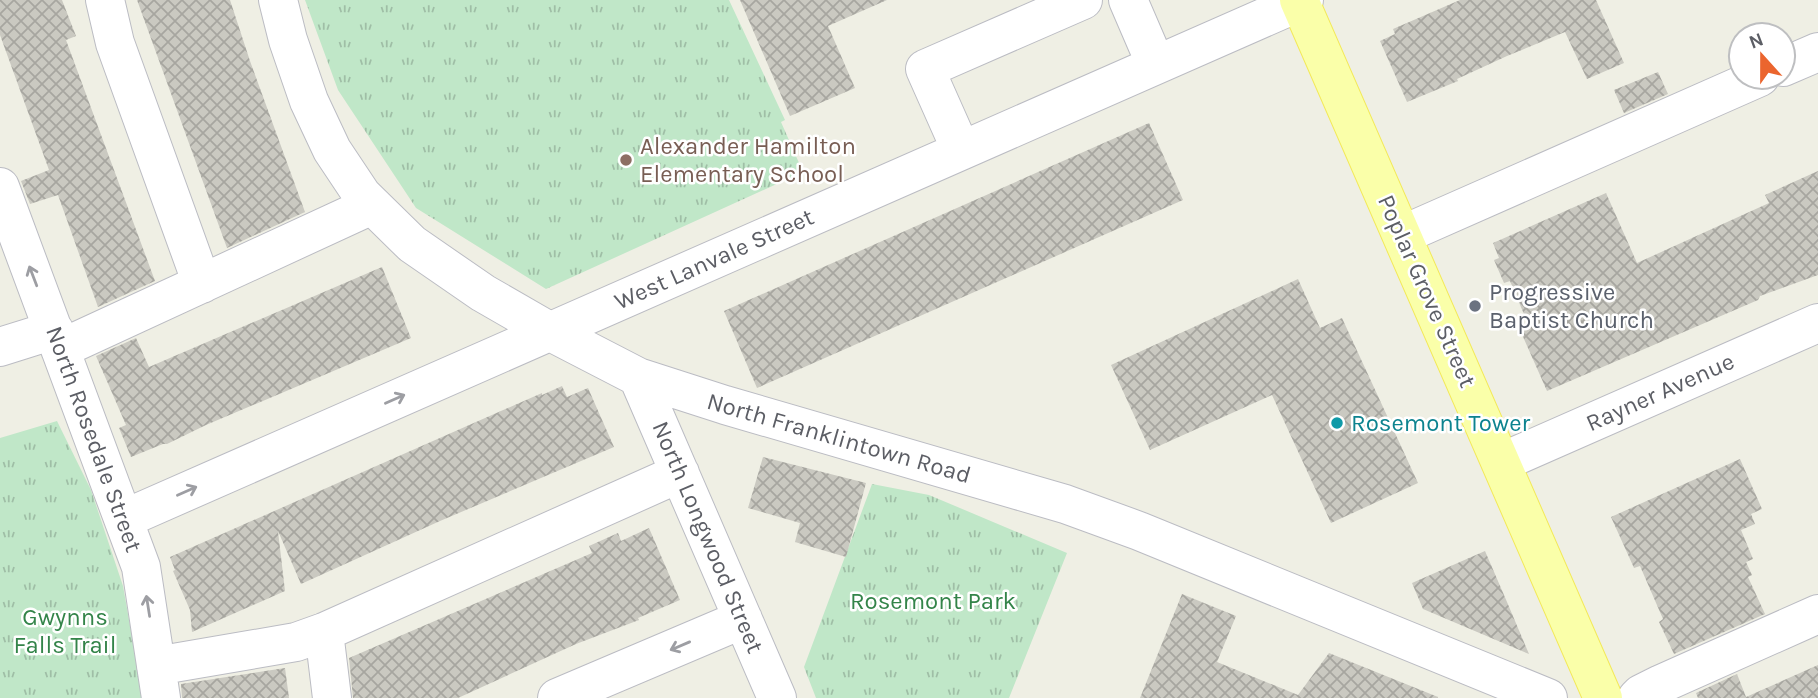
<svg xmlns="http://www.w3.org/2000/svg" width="1818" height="698" viewBox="0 0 1818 698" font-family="Karla,sans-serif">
<defs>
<pattern id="park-tufts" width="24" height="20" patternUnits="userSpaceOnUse" patternTransform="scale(1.75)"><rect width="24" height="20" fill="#c0e7c8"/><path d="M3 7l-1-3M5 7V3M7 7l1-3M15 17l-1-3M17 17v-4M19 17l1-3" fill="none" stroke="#9fbea6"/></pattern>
<pattern id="building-cross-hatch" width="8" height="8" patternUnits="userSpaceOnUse" patternTransform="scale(1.75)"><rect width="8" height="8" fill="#cac9c1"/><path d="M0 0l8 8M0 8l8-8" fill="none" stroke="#a7a6a0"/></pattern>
</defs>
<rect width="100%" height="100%" fill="#efefe4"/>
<path fill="url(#park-tufts)" d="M305 0H729L785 120 781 122 803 172 546 289 416 208 338 90Z
M57 421 91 490 123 586 143 698H0V438Z
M872 484 929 495 1067 553 1009 698H816L804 667Z"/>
<path fill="url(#building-cross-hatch)" d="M0 0H62L76 36 66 40 155 281 98 307 58 195 30 204 21 181 49 170 0 35Z
M137 0H230L250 61 305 212 227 248Z
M740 0H887L828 26 855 88 790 116Z
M1460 0H1596L1624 63 1587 79 1565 32 1507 56 1457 79 1458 81 1407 102 1380 41 1395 34 1393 29Z
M1658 72 1668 94 1624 113 1614 90Z
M1149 123 1183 200 757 388 724 311Z
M1818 171V275L1760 296 1758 300 1547 391 1520 330 1529 326 1510 281 1504 283 1494 260 1499 258 1493 243 1606 193 1637 263 1769 203 1765 195Z
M382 267 411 338 206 425 167 444H163L131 457 119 428 126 425 96 356 136 338 149 367Z
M1298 279 1320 328 1342 318 1418 483 1331 523 1272 395 1150 450 1111 365Z
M562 386 567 397 588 388 614 447 440 521 301 584 278 531 285 591 192 632 190 610 173 571 175 570 170 557 542 393V395Z
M763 457 866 483 846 557 795 542 800 523 748 508Z
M1740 459 1762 509 1751 514 1755 524 1741 530 1753 559 1746 562 1752 575 1748 577 1765 614 1674 654 1659 622 1663 619 1640 566 1634 568 1611 517Z
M649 528 680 600 638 618 639 620 576 644 458 698H353L349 658 592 553 589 546 618 533 621 541Z
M1485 551 1507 602 1529 654 1423 609 1412 583Z
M1182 594 1236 616 1217 662 1298 695 1329 653 1438 697V698H1140Z
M1818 665V698H1698L1696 693 1737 674 1746 697Z
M285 668 289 698H182L181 684Z"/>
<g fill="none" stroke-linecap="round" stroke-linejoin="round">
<g stroke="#bbbcc3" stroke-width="40">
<path id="minor" d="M105 0 115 43 202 284
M278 0 288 40 309 101 332 150 362 195 412 244 483 293 549 331 638 377 725 405 1065 504 1139 531 1548 698
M1128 0 1156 65
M1783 67 1818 52
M961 150 925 69 1083 0
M0 187 141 567 161 698
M1402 235 1760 77
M0 347 54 330
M60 349 372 205
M638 377 777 698
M1502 462 1818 323
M124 519 1304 0
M324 632 332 698
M156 666 296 642 324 632 680 473
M557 698 743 619
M1637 698 1641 694 1661 684 1818 614"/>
</g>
<g stroke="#f3e959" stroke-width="40">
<path id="major" d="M1299 0 1603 698"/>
</g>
<use href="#minor" stroke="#fff" stroke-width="38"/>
<use href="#major" stroke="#faffa9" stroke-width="38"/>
</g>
<defs><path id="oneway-shaft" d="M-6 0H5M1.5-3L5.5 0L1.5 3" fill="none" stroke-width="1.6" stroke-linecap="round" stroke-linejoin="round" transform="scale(1.75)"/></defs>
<g stroke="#9d9ea3">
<use href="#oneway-shaft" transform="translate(33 276) rotate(-111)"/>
<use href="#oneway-shaft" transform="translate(395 399) rotate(-24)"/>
<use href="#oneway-shaft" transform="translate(187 491) rotate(-24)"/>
<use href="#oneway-shaft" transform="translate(148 606) rotate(-99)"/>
<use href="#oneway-shaft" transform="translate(680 646) rotate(157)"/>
</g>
<circle fill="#8d6e63" stroke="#fff" stroke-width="2.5" cx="626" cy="160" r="7"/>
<circle fill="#6b7280" stroke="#fff" stroke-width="2.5" cx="1475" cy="306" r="7"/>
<circle fill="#0f9aa8" stroke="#fff" stroke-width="2.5" cx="1337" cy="423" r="7"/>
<g text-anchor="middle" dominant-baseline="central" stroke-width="5" stroke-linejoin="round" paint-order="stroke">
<g font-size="24" fill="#785e54" stroke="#fff" text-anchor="start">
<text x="640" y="146">Alexander Hamilton<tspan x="640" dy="28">Elementary School</tspan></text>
</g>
<g font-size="24" fill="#5c5e65" stroke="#fff">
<text transform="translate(714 259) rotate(-24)">West Lanvale Street</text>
<text transform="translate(1427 291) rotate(66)">Poplar Grove Street</text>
<text transform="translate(1660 392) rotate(-24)">Rayner Avenue</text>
<text transform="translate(839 438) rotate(16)">North Franklintown Road</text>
<text transform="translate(94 439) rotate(70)">North Rosedale Street</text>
<text transform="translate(708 537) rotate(67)">North Longwood Street</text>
</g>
<g font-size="24" fill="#5b616d" stroke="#fff" text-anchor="start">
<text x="1489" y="292">Progressive<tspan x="1489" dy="28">Baptist Church</tspan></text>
</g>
<g font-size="24" fill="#0d838f" stroke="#fff" text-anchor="start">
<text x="1351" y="423">Rosemont Tower</text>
</g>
<g font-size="24" fill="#338449" stroke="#fff">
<text x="933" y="601">Rosemont Park</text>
<text x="65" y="617">Gwynns<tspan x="65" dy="28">Falls Trail</tspan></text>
</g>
</g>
<g transform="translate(1762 56) rotate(339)"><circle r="33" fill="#ffffff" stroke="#bebfc1" stroke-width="2"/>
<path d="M0-5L12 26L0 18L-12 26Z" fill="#eb652e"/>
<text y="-10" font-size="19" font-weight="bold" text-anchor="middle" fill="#5c5e65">N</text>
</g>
</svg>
